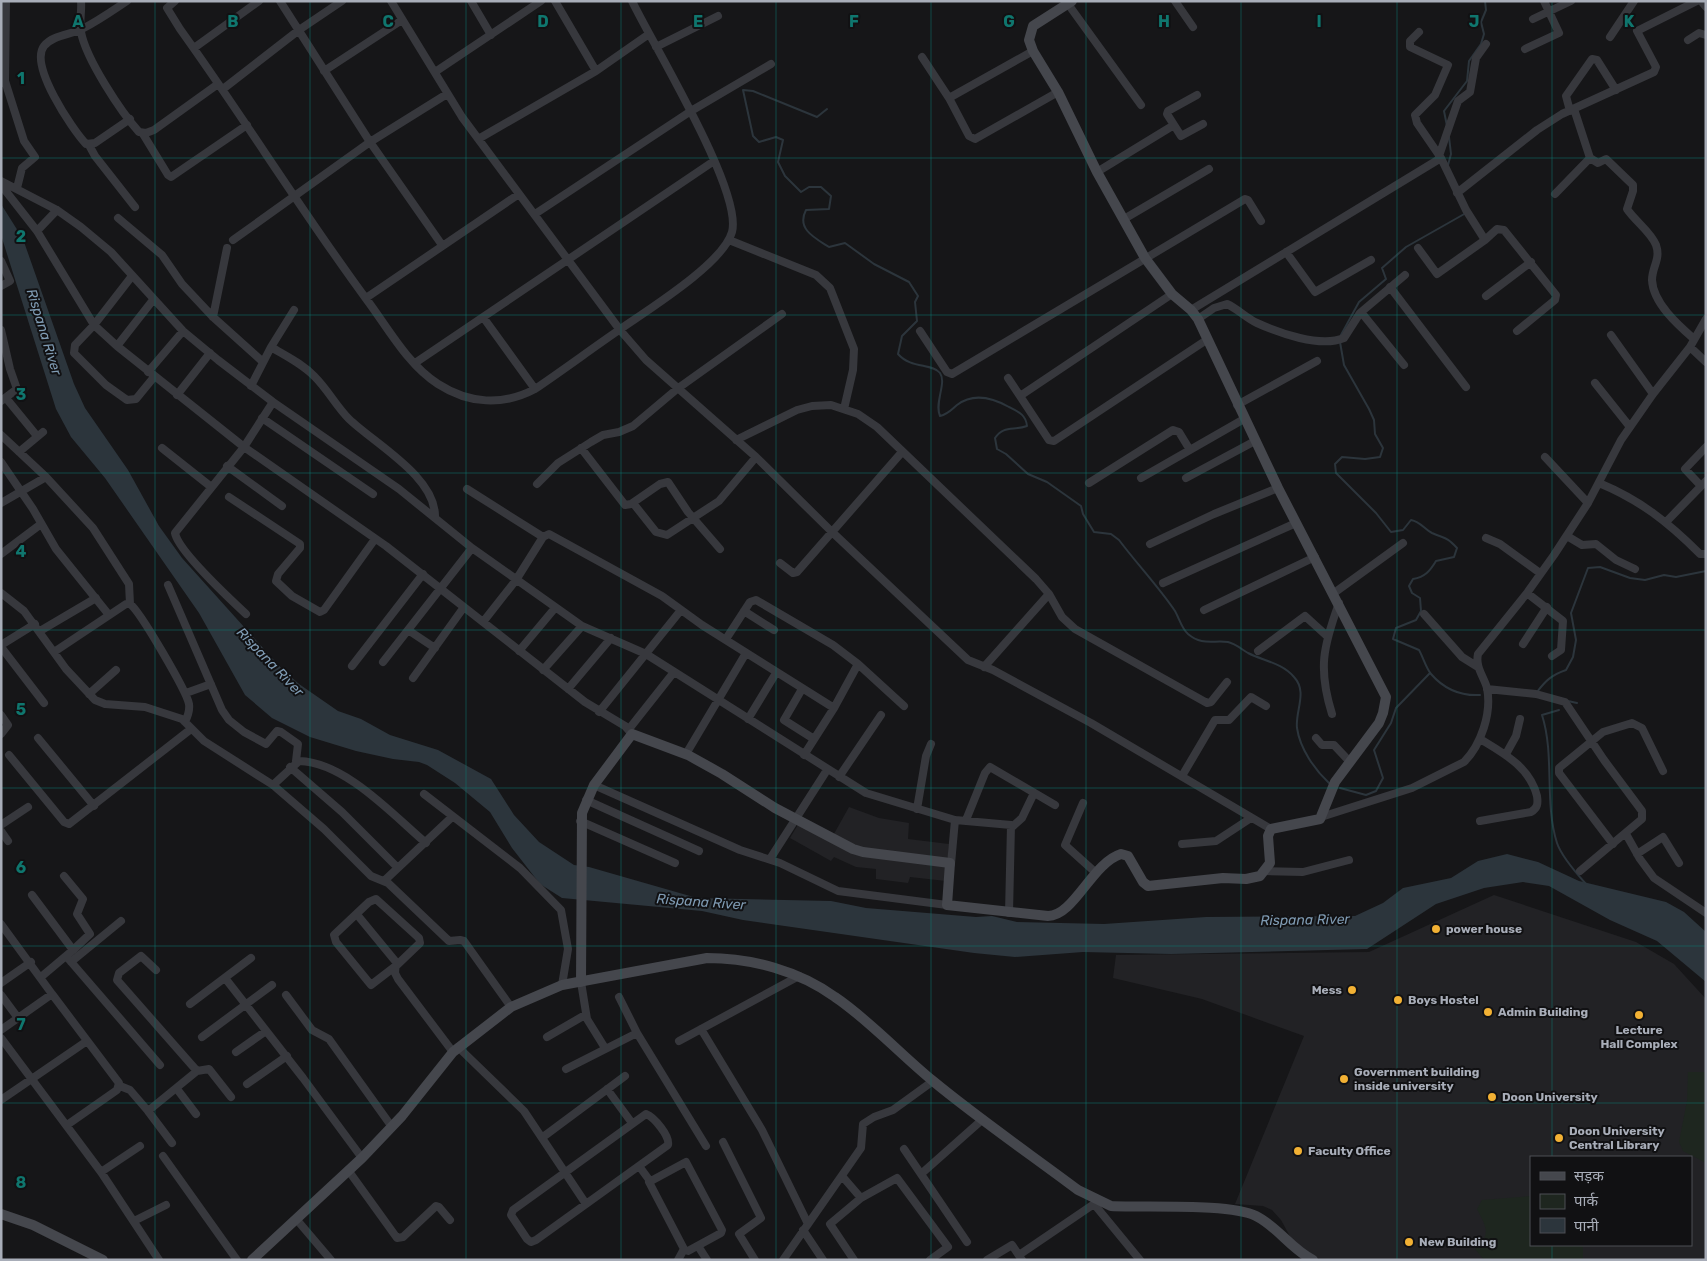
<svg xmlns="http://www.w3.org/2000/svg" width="1707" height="1261" viewBox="0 0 1707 1261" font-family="Rubik,'Noto Sans Devanagari',sans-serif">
<rect width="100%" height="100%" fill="#161618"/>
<path fill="#222225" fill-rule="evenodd" d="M849 807 879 818 909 823 908 839 949 844 946 881 910 877 908 883 876 879V869L856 867 834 857 831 861 790 838 799 823 830 841Z
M1494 895 1636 942 1674 964 1706 999V1260H1323L1317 1258 1292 1240 1281 1220 1272 1210 1263 1206 1235 1204 1304 1036 1202 999 1113 978 1116 955 1369 952ZM1531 1157H1691V1245H1531Z"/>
<path fill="#1e261f" d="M1688 1072H1706V1163L1683 1151 1679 1142 1687 1101Z
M1531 1196V1245H1583V1260H1484L1475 1249C1492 1234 1486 1227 1477 1209L1482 1200Z"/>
<path fill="#2c353c" d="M1 204 23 239 74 384 85 408 128 470 159 526 182 558 281 668 299 684 338 711 361 719 390 735 438 750 491 779 514 815 539 842 574 865 589 867 697 898 831 901 866 908 976 917 992 916 1017 922 1104 924 1206 917 1355 916 1383 903 1403 888 1451 878 1478 861 1507 854 1538 862 1579 881 1666 902 1684 912 1706 932V982L1657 941 1610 920 1549 886 1523 882 1484 888 1436 904 1367 949 1171 954 1083 952 1015 957 974 953 743 920 702 911 562 898 540 884 512 848 490 812 455 783 427 765 419 762 393 759 356 751 310 737 272 718 245 695 199 613 105 478 71 437 56 409 1 235Z"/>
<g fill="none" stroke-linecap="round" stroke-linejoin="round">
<path stroke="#2c353c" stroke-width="2" d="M827 109 817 117 753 91 743 90 753 136 759 142 776 137 783 140 778 162 785 176 801 192 809 187H821L831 196 829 209 806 210C796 229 815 238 829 247L845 243 874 264 909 282 918 296 915 302 917 321 902 336 898 354C911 369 932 363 940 373 947 383 934 403 940 416 948 414 951 410 957 405 974 392 993 398 1009 407 1019 412 1026 415 1027 426 1013 431 1004 425 995 438L997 449 1006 454 1028 474 1047 482 1081 506 1083 514 1094 532 1111 534 1119 540C1137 564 1158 586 1175 611 1179 618 1182 629 1188 634 1202 646 1213 640 1228 642 1236 644 1241 649 1248 653 1264 661 1282 663 1294 677 1308 692 1295 711 1297 728 1300 749 1315 770 1329 783
M1447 126 1444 111 1467 81 1469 61 1481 44 1484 34 1481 22 1486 10 1485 1
M1448 165 1451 154 1449 137
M1341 335 1359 302 1386 279 1382 268 1406 247 1466 213
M1340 342 1344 365 1369 409 1374 420 1375 434 1383 448 1380 457 1365 459 1342 457 1335 464 1336 473 1376 513 1391 532 1403 530 1411 520C1421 522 1424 529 1432 533 1445 539 1446 536 1457 548L1454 557 1436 561C1430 571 1425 577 1413 579L1409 586 1412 593 1420 598 1421 611 1416 620 1396 628 1393 639 1419 650C1423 657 1426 668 1431 674 1444 689 1461 696 1480 695
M1537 692C1546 680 1552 675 1566 670L1573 657 1576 640 1571 613 1588 568 1600 567 1630 578 1645 580 1664 575 1676 577 1706 571
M1568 701 1577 703
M1559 710 1542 715C1555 756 1544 802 1557 843 1561 855 1577 874 1586 884
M1340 788 1366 795 1376 791 1383 778 1374 750 1391 723 1396 708 1430 673"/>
<path stroke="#37383d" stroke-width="8" d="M81 1C82 11 79 22 81 32 86 59 121 112 139 132L146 133 154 130 218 84
M127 1C112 11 98 21 82 29 70 35 53 35 44 46 29 65 72 129 86 144L95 143 130 119
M175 1 167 8 180 29C244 118 302 212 367 300 388 328 408 365 438 384 469 404 503 406 535 389 563 370 590 350 619 330 646 311 723 264 732 232 743 191 653 45 632 1
M280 1 370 142 442 245
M391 1 462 117 620 330 646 360 756 457 831 531 968 660 993 670 1091 723 1271 829
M471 1 491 35
M555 1 596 71
M1175 1 1193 27
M1701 1 1706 7
M1068 4 1141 105
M1533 19 1571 1
M1610 37 1634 1
M1688 40 1699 33 1706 35
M656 47 718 16
M194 48 259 1
M1525 49 1559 33 1544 1
M922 57 949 98 1033 51
M324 71 402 20
M435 72 541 1
M5 81 24 141 35 157 22 168 17 188
M3 83 5 80 6 1
M223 89 299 30 342 1
M1197 95 1168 111 1167 114 1181 136 1203 124
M949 98 969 136 975 139 1058 92
M1570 111 1566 96 1592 59 1597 60 1616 90
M143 134 168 175 171 177 247 125
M480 138 596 71 649 34
M89 145 95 156 135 207
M1439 156 1458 101 1470 92 1476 58 1486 44
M1441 158 1466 210 1485 240 1497 229 1504 230 1556 295 1555 300 1517 331
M1590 158 1598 163 1606 159 1633 185V191L1627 209C1635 221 1651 232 1656 245 1661 259 1652 267 1652 280 1653 303 1678 325 1694 339
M1097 172 1174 125
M1 181 57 210 81 227 111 252 183 331 218 360 273 402 399 489 472 548 582 626 646 654 866 793 955 820 1011 825 1009 913
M1 185 37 231 94 325 117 346 244 447 386 546 585 702 625 726 632 734
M1457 193 1537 130 1562 114 1654 72 1656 67 1637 31 1697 1
M1555 194 1590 158 1574 109
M535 214 691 111 771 64
M118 218 162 255 182 284 213 317 263 362
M1124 219 1209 169
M37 231 57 210
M233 240 370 142 447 94
M729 240 816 275 830 288 854 349 853 370 844 409
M1418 248 1437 274 1485 240
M1286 252 1315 292 1371 260
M1 261 10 281 1 286
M132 276 94 325 75 345 74 353 106 385 127 400 136 399 154 377
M1390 287 1466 387
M1486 296 1531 262
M366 298 519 194
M1191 310 1441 158 1417 123 1415 115 1435 95 1448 65 1410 47V41L1419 32
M1361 312 1404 365
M213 317 227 248
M483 317 535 389
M1198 319 1214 308 1227 304C1238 309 1246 318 1257 323 1279 333 1320 348 1344 338L1360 313 1405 275
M1 330 10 369 17 389 1 401
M920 331 947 372 952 374 1245 199 1248 200 1261 221
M1611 335 1653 394
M117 346 153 300
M271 347C286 356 303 364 315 377 328 390 336 406 349 419 375 444 436 477 435 517
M1690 347 1706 362
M415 363 714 161
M148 372 183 331
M1008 378 1049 440 1054 441 1208 339
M1595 383 1630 427
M251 386 271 347 294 310
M177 395 210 353
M1020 396 1172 294
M6 398 37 436
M1237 405 1317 361
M262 418 373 494
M1 435 46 477
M736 440 797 410 812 406 831 405 858 414 877 427 1036 579 1049 594 984 667
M162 448 210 486
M581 448 625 505 631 504 660 484 668 482 688 512 720 549
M19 452 43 432
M1545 457 1588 503
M1 462 33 509 56 549 109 615
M227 466 282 506
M1141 478 1244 419
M1186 478 1255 441
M1089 483 1173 430 1179 432 1190 450
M1599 483C1640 500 1668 522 1700 554H1706
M537 484 558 463 591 442 603 435 619 432 633 426 677 389 782 314
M1701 486 1685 469 1706 447
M467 489 543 537
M229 497 300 544V548L278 574 276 581 292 596 320 612 324 610 375 539
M1 503 46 477 93 528 129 584 130 604
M633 503 656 532 667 535 719 501 756 457
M1667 521 1706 481
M1567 536 1582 545 1596 544 1616 560 1635 569
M1486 538 1500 544 1540 573
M1150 544 1214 514 1278 488
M1 554 41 524
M780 563 793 573 797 572 902 452
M1163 583 1296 523
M168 585 222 710 229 720 244 732 266 744 277 731 281 732 298 744 296 761
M1 593 24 611 66 669 95 700 105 704 145 707 182 719 204 741 273 785 324 829 371 876 388 883 449 941 460 940 464 941 511 1007
M1334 593 1403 543
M1527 593 1563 621 1561 650 1552 656
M1049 594 1062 617 1075 629 1207 703 1211 702 1227 682
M1204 610 1315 557
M744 611 774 630
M246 614C231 600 178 551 175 533L244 447 273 402
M1424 614 1462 657 1478 667
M483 622 516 580 543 537 549 534 662 596 702 625 834 708 804 755
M408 630 435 648
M40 631 96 598
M726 639 750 602 756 600 833 645 858 664 904 706
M1523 644 1547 607
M1 645 35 624
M1 647 44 703
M519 651 555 608
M1258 651 1305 616 1327 636
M54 652 126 604H130C140 611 187 692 189 704 190 711 188 716 185 722
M383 662 472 548
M352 666 423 574
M543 670 582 626
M413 678 464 607
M568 689 611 638
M802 689 784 720 814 739
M1487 689 1536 694 1565 702 1604 760 1642 811V819L1580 871
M186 693 211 684
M89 694 116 670
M834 708 858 664
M599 712 681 610
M1332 714C1318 669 1323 647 1339 603
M1 715 8 725 1 734
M748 719 776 673
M629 729 674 672
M38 738 94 806
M1316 738 1322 745H1334L1350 762
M686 754 746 653
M1506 754 1516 736 1520 719
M9 755 64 822 69 824 191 729
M290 767 342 812 398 868
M1182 776 1215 720H1229L1251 697 1266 706
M839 777 881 715
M273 785 299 761C345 762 393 815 426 843
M594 785 740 850 780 863 838 891 947 905
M424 794 520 868 561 910 568 949 562 985
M586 800 699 851
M1083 803 1065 845 1095 872
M917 809 926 756 931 744
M1321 817 1412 788 1464 762C1481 745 1492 713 1487 688 1484 677 1475 667 1478 654L1527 593 1554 555 1588 503 1621 440 1653 394 1690 347 1706 319
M966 820 985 773 990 767 1055 805
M580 821 675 863
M1480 821 1531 812C1538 808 1538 803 1537 796 1530 767 1503 753 1480 739
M1 825 28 807
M1012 827 1022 818 1034 793
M1 831 8 841
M1626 834 1640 859 1654 878 1706 913
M1182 844 1216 841 1251 818
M1613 844 1559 773V768L1603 732 1632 723 1642 728 1663 771
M1637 854 1663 837 1679 863
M770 859 827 770
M951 864 955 820
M1264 871 1303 872 1349 860
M64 876 83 899 77 914 90 934 73 950
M384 881 452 817
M32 895 73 950 41 977
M376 899 419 938 420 943 397 965 371 985 336 942 334 935 369 902Z
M359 917 396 962 395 973 398 979 453 1052
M1 924 52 994
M66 956 160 1065
M71 962 121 921
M225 978 303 1078 362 1158
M581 982 587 1019 605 1048
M1 983 31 962
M1 995 18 1018
M286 995 312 1030 329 1039 392 1127
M619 997 637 1033
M190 1004 251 958
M701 1029 762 1130 808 1224
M1 1030 52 994 119 1083 117 1090 67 1125
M202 1037 272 985
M547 1037 585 1015
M1 1038 101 1172 159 1260
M679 1041 799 976
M458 1047 524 1111 586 1204
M236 1052 266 1031
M566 1069 637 1033 706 1146
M197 1071 209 1069 231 1097
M247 1084 287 1056
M120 1086 130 1090 148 1111 197 1071 117 980 119 973 141 956 156 970
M177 1089 196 1114
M607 1089 632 1123
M1 1100 87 1041
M148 1111 172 1143
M646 1114C654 1117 670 1136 668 1145L536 1240 531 1242 527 1239 511 1215 513 1210Z
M543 1137 625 1076
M723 1142 761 1218 739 1234 755 1260
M904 1149 967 1242
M163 1156 237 1260
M686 1162 722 1230 721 1233 688 1251 684 1249 649 1182Z
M639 1166 650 1181
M348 1170 397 1238 403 1237 436 1206 439 1207 450 1220
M101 1172 140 1146
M921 1174 983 1119
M842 1176 861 1198 897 1178 948 1247 930 1260
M1094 1204 1140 1260
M297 1220 331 1260
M134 1221 166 1205
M803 1230 823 1260
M698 1246 707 1260
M1019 1255 1094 1204 1096 1200
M678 1260 684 1249
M783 1260 861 1148 863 1124 874 1117 893 1110 933 1081
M854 1260 830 1224 861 1198
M987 1260 1012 1245 1022 1260"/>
<path stroke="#45474d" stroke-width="10" d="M581 982 582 813 594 785 632 734 688 755 722 774 775 808 853 849 863 852 950 863 947 905 1048 916C1074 916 1092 863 1121 854L1128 856 1143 882 1148 886 1223 878 1246 879 1260 876 1270 863 1268 836 1271 829 1320 819 1335 782 1379 723 1383 713 1386 697 1278 488 1198 319 1191 310 1172 294 1145 258 1097 172 1058 92 1033 51 1029 40 1033 26 1072 1
M1 1214 33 1225 103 1260
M252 1260 362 1158 402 1116 453 1052 511 1007 562 985 707 958C752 958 799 971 835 997 868 1019 901 1055 933 1081 979 1119 1030 1154 1078 1190L1111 1206C1145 1208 1230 1203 1256 1216 1278 1227 1291 1249 1313 1260"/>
</g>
<path fill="none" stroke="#0f766e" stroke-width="1" stroke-opacity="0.55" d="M155 1V1260M310 1V1260M466 1V1260M621 1V1260M776 1V1260M931 1V1260M1086 1V1260M1241 1V1260M1397 1V1260M1552 1V1157M1 158H1706M1 315H1706M1 473H1706M1 630H1706M1 788H1706M1 946H1706M1 1103H1706M1552 1245V1260"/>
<g fill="#f2b134" stroke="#111113" stroke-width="2">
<circle cx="1436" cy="929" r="5"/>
<circle cx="1352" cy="990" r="5"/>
<circle cx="1398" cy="1000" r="5"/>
<circle cx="1488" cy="1012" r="5"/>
<circle cx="1639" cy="1015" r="5"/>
<circle cx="1344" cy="1079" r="5"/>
<circle cx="1492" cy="1097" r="5"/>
<circle cx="1559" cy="1138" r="5"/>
<circle cx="1298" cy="1151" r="5"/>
<circle cx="1409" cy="1242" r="5"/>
</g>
<g text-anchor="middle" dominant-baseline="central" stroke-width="4" stroke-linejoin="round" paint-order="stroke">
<g font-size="12" font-weight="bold" fill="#a8adb8" stroke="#111113" text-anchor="start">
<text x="1446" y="929">power house</text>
<text x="1342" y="990" text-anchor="end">Mess</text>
<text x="1408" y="1000">Boys Hostel</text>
<text x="1498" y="1012">Admin Building</text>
<text x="1639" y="1030" text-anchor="middle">Lecture<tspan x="1639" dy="14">Hall Complex</tspan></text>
<text x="1354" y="1072">Government building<tspan x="1354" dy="14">inside university</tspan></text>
<text x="1502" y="1097">Doon University</text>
<text x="1569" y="1131">Doon University<tspan x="1569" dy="14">Central Library</tspan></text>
<text x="1308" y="1151">Faculty Office</text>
<text x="1419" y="1242">New Building</text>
</g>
<g font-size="14" font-style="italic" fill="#7f9bb3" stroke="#111113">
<text transform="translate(44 332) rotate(73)">Rispana River</text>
<text transform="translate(270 662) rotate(46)">Rispana River</text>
<text transform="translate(701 902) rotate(4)">Rispana River</text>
<text transform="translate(1305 920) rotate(-1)">Rispana River</text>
</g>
</g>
<g font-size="16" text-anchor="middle" font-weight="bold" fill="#0f766e" stroke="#111113" stroke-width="4" stroke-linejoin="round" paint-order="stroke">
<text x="78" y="27">A</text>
<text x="233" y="27">B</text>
<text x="388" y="27">C</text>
<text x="543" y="27">D</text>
<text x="698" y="27">E</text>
<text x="854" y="27">F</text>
<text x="1009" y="27">G</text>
<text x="1164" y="27">H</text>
<text x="1319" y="27">I</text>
<text x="1474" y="27">J</text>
<text x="1629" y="27">K</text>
<text x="21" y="84">1</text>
<text x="21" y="242">2</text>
<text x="21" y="400">3</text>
<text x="21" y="557">4</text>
<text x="21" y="715">5</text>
<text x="21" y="873">6</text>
<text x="21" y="1030">7</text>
<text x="21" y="1188">8</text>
</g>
<rect width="1707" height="1261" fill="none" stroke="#a8adb8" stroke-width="5"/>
<rect x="1530" y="1156" width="162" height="90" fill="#111113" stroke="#4d4f55"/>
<rect x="1540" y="1172" width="25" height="8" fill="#45474d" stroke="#4d4f55"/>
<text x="1574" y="1181" font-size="15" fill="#a8adb8">सड़क</text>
<rect x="1540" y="1194" width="25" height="15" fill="#1e261f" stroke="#4d4f55"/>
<text x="1574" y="1206" font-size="15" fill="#a8adb8">पार्क</text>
<rect x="1540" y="1218" width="25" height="15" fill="#2c353c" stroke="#4d4f55"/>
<text x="1574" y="1231" font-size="15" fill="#a8adb8">पानी</text>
</svg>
